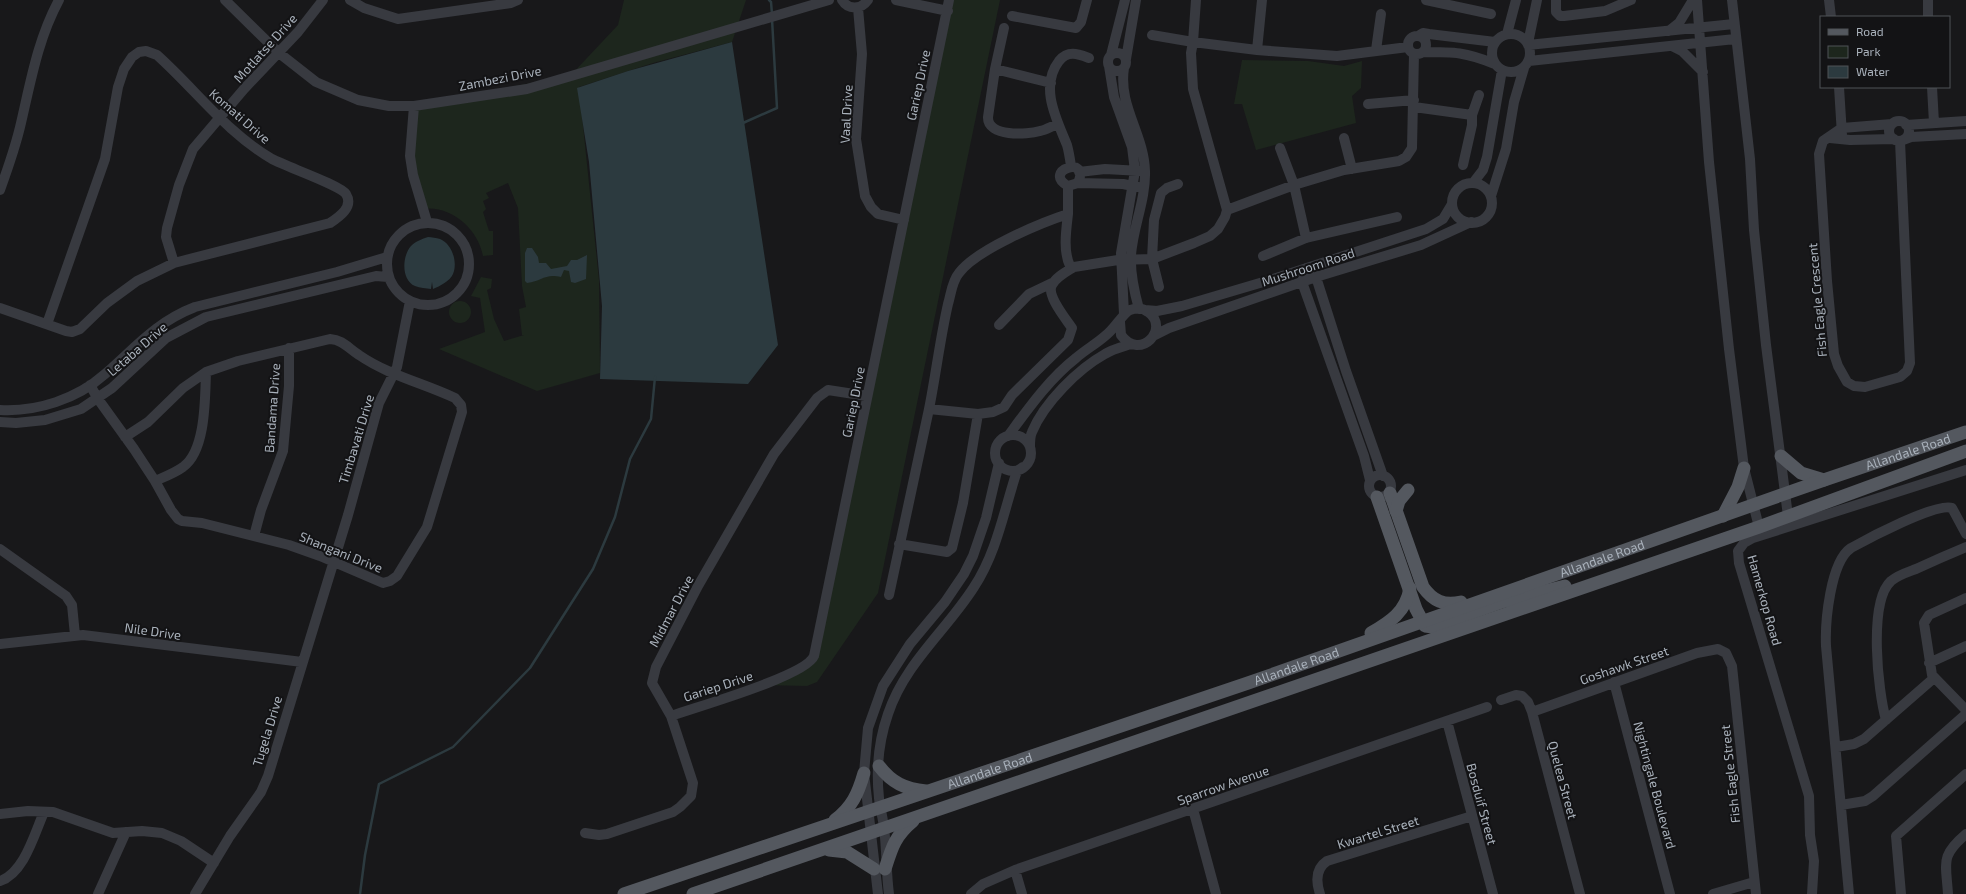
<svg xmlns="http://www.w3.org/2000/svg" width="1966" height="894" viewBox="0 0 1966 894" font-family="'Exo 2',sans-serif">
<rect width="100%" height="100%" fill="#18181a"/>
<path fill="#1d261d" d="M624 0H746L732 42 653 63 579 87 599 280 600 373 537 391 439 349 485 332 480 298 471 296 481 277 492 279 491 288 487 290 494 319 504 341 524 335H522L519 309 526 307 522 286 518 208 508 183 486 193 489 198 483 201 486 209 483 212 489 231H493V255L483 256C478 229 451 205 423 209L411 168 414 106 571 75 618 25Z
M948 0H1000L878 593 817 682 807 686 762 685 814 656Z
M1242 60 1308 61 1344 66 1362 61 1361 88 1352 96 1356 123 1256 150 1242 104H1234Z
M449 312a11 11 0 1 1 22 0a11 11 0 1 1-22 0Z"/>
<path fill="#2c3a3f" d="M732 42 778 345 748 384 600 379 602 306 589 162 577 88 628 71Z
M428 237C432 237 436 238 440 239 452 244 458 262 453 274 450 281 440 286 433 289L432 282 431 289C426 288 420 288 415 286 401 280 402 256 411 246 416 241 422 239 428 237Z
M527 248H532L538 257 539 263H546L551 269 567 266 571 260H577L587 255 586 279 575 283 571 282 569 271 564 270 561 277C545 273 542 281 527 283L525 281V253Z"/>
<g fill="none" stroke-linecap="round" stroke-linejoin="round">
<path stroke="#2c3a3f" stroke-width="2.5" d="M769 0 771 2 772 14
M743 123 777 108 772 19
M360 894 365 855 379 784 453 747 530 668 593 569 615 517 630 459 651 419 655 377"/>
<path stroke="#383a40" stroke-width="10" d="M225 0 279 53 316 82 358 100 389 106H414L527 89 829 0
M350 0 364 8 398 19 511 3 518 0
M842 0C848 10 861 10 868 0
M896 0 948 11
M1426 0 1491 14
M1556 0V12L1560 16H1564L1605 11 1631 0
M1697 0 1709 162 1729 349 1744 468 1759 527
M1732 0 1750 159 1754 230 1766 345 1788 516
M1829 0 1831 17
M1928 0V17
M858 8 862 54 856 139 865 196 871 207 878 214 904 220
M1012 16 1076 28 1081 22 1087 0
M1004 28 995 69 1051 83
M1669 31 1679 23 1693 0
M1492 53a19 19 0 1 1 38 0a19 19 0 1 1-38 0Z
M1507 34 1516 0
M1152 35 1193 42 1196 0
M1408 45a9 9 0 1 1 18 0a9 9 0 1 1-18 0Z
M1418 36 1423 33 1429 34 1495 42
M1528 43 1537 0
M1528 45 1734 24
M1672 46 1682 51 1703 72
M1408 47 1337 56 1257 50 1193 42 1191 53 1193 89 1227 210 1294 185 1344 170 1399 161 1406 157 1412 148 1414 54
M1257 50 1262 0
M1376 50 1381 14
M1423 52C1455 52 1465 52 1495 64
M1108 62a9 9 0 1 1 18 0a9 9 0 1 1-18 0Z
M1111 55 1125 0
M1126 59 1136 0
M1529 61 1735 39
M1109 66 1114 97 1132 147 1135 171 1121 253 1124 314
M1124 68C1118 106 1144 134 1145 171 1146 199 1133 227 1131 255 1130 274 1134 291 1139 309
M995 69 988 117C987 137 1027 135 1040 131 1046 130 1052 126 1058 124
M1839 87 1842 135
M1932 87 1934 123
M1368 104 1414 100
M414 106 410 156 413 175 427 222
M1414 107 1472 115V125L1463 165
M1472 115 1479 95
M1889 131a10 10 0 1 1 20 0a10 10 0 1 1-20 0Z
M1906 125 1966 121
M1842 128 1823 141 1819 154 1827 281 1834 354 1838 366 1847 382 1854 386 1865 387 1900 377 1907 371 1910 363 1900 141
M1842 128 1892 124
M1344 138 1352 169
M1830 138 1850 140 1894 139
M1903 140 1911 137 1966 134
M1280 148 1294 185 1306 238
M1071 166C1070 159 1069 152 1067 145 1057 120 1039 87 1059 61 1068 50 1078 54 1089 58
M1079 172 1105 169 1141 171
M1078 183C1091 154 1041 171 1068 186L1078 183 1123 184 1138 187
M1473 183 1483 170 1487 157 1502 70
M1452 203a20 20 0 1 1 40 0a20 20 0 1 1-40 0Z
M0 190C8 168 16 145 21 123 31 80 38 39 59 0
M1491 196 1506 149 1514 102 1524 68
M1068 214C1066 231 1063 251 1070 266L1074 267 1118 260 1152 259 1194 243 1210 236 1218 229 1225 217 1227 210
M387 264a41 41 0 1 1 82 0a41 41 0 1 1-82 0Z
M1263 256 1306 238 1397 217
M174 263 166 237 167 228 179 185 193 149 244 89 298 32 323 0
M1159 287 1152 259 1154 220 1161 193 1167 188 1178 184
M0 308 66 331 72 332 80 329 107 303 137 281 174 263 330 223C339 217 354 207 346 194 340 185 287 167 272 159 226 132 196 90 157 55L146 51 139 52 132 57 124 69 118 87 105 159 47 324
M1145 310 1157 311 1182 306 1270 280 1426 229 1443 219 1452 204
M999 325 1029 294 1052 283
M1153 336 1169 328 1316 277 1421 245 1471 222
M90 385 98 399 134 449 155 481 171 510 178 519 182 521 202 523 289 545 320 556 383 583 390 581 397 576 427 527 462 412 461 405 455 398C423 383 388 375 359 355 348 348 343 340 330 339L238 361 206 372 183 388 148 422 125 437
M929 409C936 374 940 339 948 304 951 294 952 281 959 273 976 250 1040 223 1068 214V186
M0 410C37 412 77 399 105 374 135 348 156 322 195 307L337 272 387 257
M0 422 16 423 45 420 81 409 112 388 166 338 206 317 376 276 388 277
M995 453a18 18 0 1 1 36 0a18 18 0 1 1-36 0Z
M1008 436C1028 409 1049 379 1076 358 1085 350 1096 344 1105 336 1114 330 1123 313 1130 310 1136 308 1143 308 1148 312 1171 328 1140 362 1121 335L1120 322
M1030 447C1030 442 1030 436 1032 432 1044 403 1078 369 1105 354 1113 349 1122 347 1131 344
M1369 486a11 11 0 1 1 22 0a11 11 0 1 1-22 0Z
M1370 480 1364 456 1302 282 1306 268 1316 277 1346 371 1383 476
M155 481C164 477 175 473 183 467 206 451 205 398 206 372
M254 536 261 510 283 451 289 386V348
M899 544 947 552 952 548 963 503 978 414 993 412 1004 407 1012 395 1068 340 1072 328C1066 319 1046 295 1052 285 1056 277 1066 272 1074 267
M0 549 66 596 72 605 75 635
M889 595 929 409 978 414
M1966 598 1929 615 1924 623 1932 675 1966 710
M0 644 83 635 302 662
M1929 663 1966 646
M1614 682 1670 894
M1501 700 1516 695 1522 696 1528 702 1532 712 1580 894
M1532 712 1697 653 1718 649 1726 653 1732 666 1756 894
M671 716C696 707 806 676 814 656L949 0
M1886 720C1878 692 1868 602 1891 581 1898 575 1908 572 1916 569 1933 561 1949 554 1966 547
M1447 721 1493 894
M1836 747 1854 744 1864 739 1934 678
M1841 805 1865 801 1873 796 1966 714
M1193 809 1216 894
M0 814 28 811 53 812 113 833 142 831 162 833 181 841 214 863
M585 833 599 835 607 834 673 812 680 807 691 796 693 783 671 716 652 683 656 667 698 586 774 454 817 398 828 390 867 396
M1015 870 1022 894
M0 881C24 873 34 835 44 812
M98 894 126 832
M195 894 230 836 261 792 268 776 348 515 379 403 397 367 410 301
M878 894 864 773 868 728 883 686 910 644 945 602 964 574 973 556 986 518 999 463
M889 894C886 872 887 850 884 828 883 818 880 808 879 798 876 770 879 740 888 714 905 663 946 631 974 587 997 552 1004 510 1017 471L1023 467
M971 894 983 884 1015 870 1487 707
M1320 894C1316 882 1315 869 1327 861L1472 816
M1713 894 1754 882
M1812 894 1814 861 1810 835 1809 796 1739 563 1738 551 1744 543 1753 538 1966 470
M1849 894 1826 646C1825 623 1830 562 1851 548 1867 539 1937 502 1952 508L1966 534
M1901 894 1896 836 1966 774
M1948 894C1946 862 1940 856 1966 834"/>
<g stroke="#54585f" stroke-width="13">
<path d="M1781 456 1801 473 1824 480"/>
<path d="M1390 493 1423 587C1433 601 1444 606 1461 602"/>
<path d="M1377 497 1416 609 1425 626 1433 627 1502 602 1565 586"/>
<path d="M1396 511 1399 501 1408 490"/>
<path d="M1723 516 1738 487 1744 468"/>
<path d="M1371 633C1390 622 1406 612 1410 588"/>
<path d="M879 766C892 783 905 789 926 791"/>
<path d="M835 820C852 807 858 794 864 773"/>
<path d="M829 850 847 852 874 869"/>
<path d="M885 869C892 847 895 836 913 821"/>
<path id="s1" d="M624 894 1248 683 1824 480 1966 432"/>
<path d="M693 894 1759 527 1966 451"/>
</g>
</g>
<g text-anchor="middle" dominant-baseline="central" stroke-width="4" stroke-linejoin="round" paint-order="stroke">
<g font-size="13" fill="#a9b1bb" stroke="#131315">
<text transform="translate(265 48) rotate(-48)">Motlatse Drive</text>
<text transform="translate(500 78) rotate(-11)">Zambezi Drive</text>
<text transform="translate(918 85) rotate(-78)">Gariep Drive</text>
<text transform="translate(846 114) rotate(-87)">Vaal Drive</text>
<text transform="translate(240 116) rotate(41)">Komati Drive</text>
<text transform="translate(1308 267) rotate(-18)">Mushroom Road</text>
<text transform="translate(1817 300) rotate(-95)">Fish Eagle Crescent</text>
<text transform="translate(137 349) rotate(-41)">Letaba Drive</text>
<text transform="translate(853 402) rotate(-79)">Gariep Drive</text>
<text transform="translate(272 408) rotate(-86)">Bandama Drive</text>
<text transform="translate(356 439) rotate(-73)">Timbavati Drive</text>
<text stroke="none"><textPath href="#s1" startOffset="1358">Allandale Road</textPath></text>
<text transform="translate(341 552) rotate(22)">Shangani Drive</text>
<text stroke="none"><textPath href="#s1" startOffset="1034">Allandale Road</textPath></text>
<text transform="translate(1765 600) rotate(74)">Hamerkop Road</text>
<text transform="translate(671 611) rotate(-62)">Midmar Drive</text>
<text transform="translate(153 631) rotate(8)">Nile Drive</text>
<text transform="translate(1624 665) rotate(-19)">Goshawk Street</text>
<text stroke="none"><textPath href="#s1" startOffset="710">Allandale Road</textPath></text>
<text transform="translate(718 686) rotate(-18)">Gariep Drive</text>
<text transform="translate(267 731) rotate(-73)">Tugela Drive</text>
<text stroke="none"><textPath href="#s1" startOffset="386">Allandale Road</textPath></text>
<text transform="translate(1730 774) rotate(-96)">Fish Eagle Street</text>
<text transform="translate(1563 780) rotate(75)">Quelea Street</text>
<text transform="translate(1223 785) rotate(-19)">Sparrow Avenue</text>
<text transform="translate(1655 785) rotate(75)">Nightingale Boulevard</text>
<text transform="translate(1482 804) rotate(75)">Bosduif Street</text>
<text transform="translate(1378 832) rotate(-17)">Kwartel Street</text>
</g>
</g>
<rect x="1820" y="16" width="130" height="72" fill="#131315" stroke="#4f5257"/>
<rect x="1828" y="29" width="20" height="6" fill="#54585f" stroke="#4f5257"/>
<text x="1856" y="36" font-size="12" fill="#a9b1bb">Road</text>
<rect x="1828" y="46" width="20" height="12" fill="#1d261d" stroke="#4f5257"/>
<text x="1856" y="56" font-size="12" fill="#a9b1bb">Park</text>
<rect x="1828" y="66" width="20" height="12" fill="#2c3a3f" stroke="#4f5257"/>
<text x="1856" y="76" font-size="12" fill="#a9b1bb">Water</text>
</svg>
